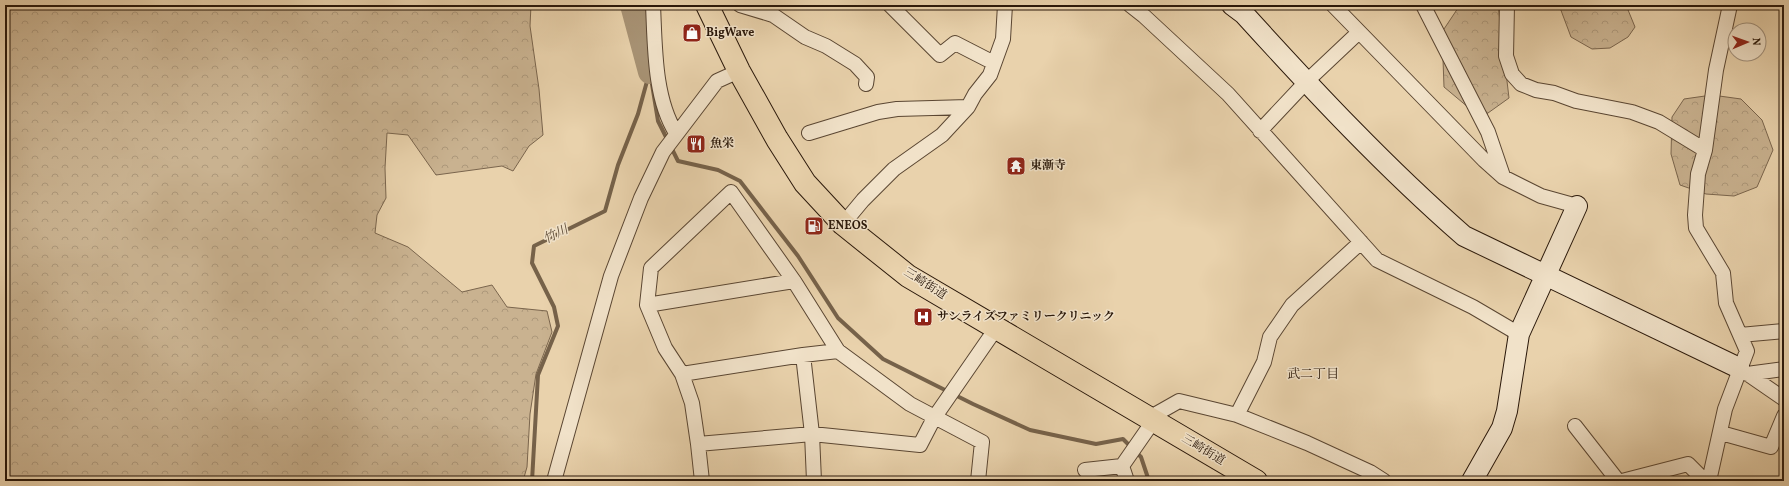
<svg xmlns="http://www.w3.org/2000/svg" width="1789" height="486" viewBox="0 0 1789 486" font-family="Vollkorn,'Noto Serif JP',serif">
<defs>
<pattern id="forest-crowns" width="20" height="18" patternUnits="userSpaceOnUse"><rect width="20" height="18" fill="#c9b290"/><path d="M2 6a3 3 0 1 1 6 0M12 15a3 3 0 1 1 6 0" fill="none" stroke="#ad987b"/></pattern>
</defs>
<rect width="100%" height="100%" fill="#e9d2ac"/>
<filter id="stains"><feTurbulence type="fractalNoise" baseFrequency=".005" numOctaves="4"/><feColorMatrix values="0 0 0 0 .2 0 0 0 0 .09 0 0 0 0 .02 0 0 0 .5 -.17"/></filter>
<radialGradient id="worn" r=".72"><stop offset=".6" stop-color="#630" stop-opacity="0"/><stop offset="1" stop-color="#630" stop-opacity=".3"/></radialGradient>
<path fill="url(#forest-crowns)" stroke="#7a654d" d="M5 5H531L530 26 539 89 543 135 529 146 513 171 502 166 436 175 408 135 387 133 385 168 386 198 377 215 375 233 408 247 462 292 492 285 507 307 547 311 552 332 536 374 530 414 527 467 523 481H5Z
M1460 5H1498L1509 98 1481 118 1444 87 1442 32Z
M1559 5H1626L1635 27 1628 37 1610 48 1592 49 1571 37Z
M1712 95 1741 99 1762 120 1773 150 1757 187 1734 196 1706 194 1680 185 1671 154 1672 117 1684 99Z"/>
<g fill="none" stroke-linecap="round" stroke-linejoin="round">
<path stroke="#76624a" stroke-width="4" d="M650 72 658 121 668 141
M671 147 678 161 718 170 740 181 798 256 838 318 883 359 973 404 1030 430 1096 444 1123 439 1141 457 1149 481
M532 481 538 375 558 326 554 307 532 263 534 246 605 211 618 165 638 114 649 74"/>
<path stroke="#a89375" stroke-width="24" d="M632 5 650 72"/>
<g stroke="#5a4632" stroke-width="16">
<path id="street" d="M653 5C655 46 654 98 676 133
M740 5 773 15 805 37 826 46 855 64 867 77 866 84
M890 5 940 55 955 43 994 63
M1130 5 1144 16 1228 94 1377 260 1473 307 1519 334
M1333 5 1484 160 1503 177 1541 196 1577 206
M1423 5 1488 132 1503 176
M1507 5 1506 56 1512 74 1521 84 1536 90 1554 93 1576 101 1632 112 1659 122 1705 150
M1260 131 1306 82 1359 32
M809 133 878 112 897 109 968 107
M843 224 863 200 894 169 942 135 968 107 975 94 990 75 1003 39 1005 5
M647 305 794 281
M1740 335 1784 331
M803 355 812 434 814 481
M1739 368 1784 399
M682 374 803 355 838 351
M1747 374 1784 369
M1237 415 1264 362 1270 337 1292 305 1361 242
M1149 418 1179 401 1237 415 1307 443 1370 472 1384 481
M1575 426 1618 481
M1721 433 1771 447 1784 416
M698 444 692 403 682 374 665 348 647 305 651 268 731 192 794 281 838 351 910 404 982 442 978 481
M1085 470 1122 466
M554 481 611 276 641 198 663 152 717 81 739 71
M702 481 698 444 812 434 920 445 934 418 997 327
M1127 481 1122 466 1154 420
M1622 481 1688 464 1705 481
M1709 481 1725 409 1747 351 1726 303 1723 273 1696 228 1695 215 1698 174 1705 150 1716 70 1730 5"/>
</g>
<g stroke="#2a180a" stroke-width="22">
<path id="secondary" d="M1232 5 1244 14C1314 91 1385 167 1464 236L1739 368
M1472 481 1502 428 1507 411 1519 334 1577 206"/>
</g>
<g stroke="#2a180a" stroke-width="24">
<path id="primary" d="M707 5 739 71 777 139 805 183 843 224 908 276 1256 481"/>
</g>
<use href="#street" stroke="#f1e2c9" stroke-width="14"/>
<use href="#secondary" stroke="#f1e2c9" stroke-width="20"/>
<use href="#primary" stroke="#e9d2ac" stroke-width="22"/>
</g>
<defs>
<g id="shop-square" transform="scale(1)"><rect x="-9" y="-9" width="18" height="18" rx="4" fill="#8f2418" stroke="#f1e2c9"/><path d="M-5-2.5h2.3a2.7 3.5 0 0 1 5.4 0H5L5.5 6h-11ZM-1.5-2.5h3a1.5 2.3 0 0 0-3 0Z" fill="#fff"/></g>
<g id="restaurant-square" transform="scale(1)"><rect x="-9" y="-9" width="18" height="18" rx="4" fill="#8f2418" stroke="#f1e2c9"/><path d="M-5-6h1v4h1v-4h1v4h1v-4h1v5L-1.5 .5V6h-2V.5L-5-1ZM5-6V6H3V1.5H1.5Q1.5-4 5-6Z" fill="#fff"/></g>
<g id="temple-square" transform="scale(1)"><rect x="-9" y="-9" width="18" height="18" rx="4" fill="#8f2418" stroke="#f1e2c9"/><path d="M0-6L5-2H3V0L6.5 2.5H4V6H1.5V3h-3V6H-4V2.5H-6.5L-3 0V-2H-5Z" fill="#fff"/></g>
<g id="fuel-square" transform="scale(1)"><rect x="-9" y="-9" width="18" height="18" rx="4" fill="#8f2418" stroke="#f1e2c9"/><path d="M-5.5-6h7V0h2V4h1.3V-2.5L3-4.5l.8-.8L6-3V5H2.5V1h-1V6h-7ZM-4.2-4.7v3.2H.2V-4.7Z" fill="#fff"/></g>
<g id="hospital-square" transform="scale(1)"><rect x="-9" y="-9" width="18" height="18" rx="4" fill="#8f2418" stroke="#f1e2c9"/><path d="M-5-5h3v3.5h4V-5h3V5h-3V1.5h-4V5h-3Z" fill="#fff"/></g>
</defs>
<g fill-rule="evenodd">
<use href="#shop-square" x="692" y="33"/>
<use href="#restaurant-square" x="696" y="144"/>
<use href="#temple-square" x="1016" y="166"/>
<use href="#fuel-square" x="814" y="226"/>
<use href="#hospital-square" x="923" y="317"/>
</g>
<g text-anchor="middle" dominant-baseline="central" stroke-width="3" stroke-linejoin="round" paint-order="stroke">
<g font-size="12" font-weight="bold" fill="#2a180a" stroke="#f1e2c9" text-anchor="start">
<text x="706" y="33">BigWave</text>
<text x="710" y="144">魚栄</text>
<text x="1030" y="166">東漸寺</text>
<text x="828" y="226">ENEOS</text>
<text x="937" y="317">サンライズファミリークリニック</text>
</g>
<g font-size="12" fill="#2a180a" stroke="#f1e2c9">
<text transform="translate(925 284) rotate(32)">三崎街道</text>
<text transform="translate(1203 450) rotate(31)">三崎街道</text>
</g>
<g font-size="13" font-style="italic" fill="#5c4935" stroke="#f1e2c9">
<text transform="translate(556 235) rotate(-26)">竹川</text>
</g>
<g font-size="13" fill="#2a180a" stroke="#f1e2c9">
<text x="1313" y="375">武二丁目</text>
</g>
</g>
<rect width="1789" height="486" fill="none" stroke="#e9d2ac" stroke-width="20"/>
<rect x="6" y="6" width="1777" height="474" fill="none" stroke="#2a180a" stroke-width="2"/>
<rect x="10" y="10" width="1769" height="466" fill="none" stroke="#2a180a"/>
<g transform="translate(1747 42) rotate(88)"><circle r="19" fill="#f1e2c9" stroke="#a1917d"/>
<path d="M0-3L7 15L0 10L-7 15Z" fill="#8f2418"/>
<text y="-6" font-size="11" font-weight="bold" text-anchor="middle" fill="#2a180a">N</text>
</g>
<rect width="100%" height="100%" filter="url(#stains)"/>
<rect width="100%" height="100%" fill="url(#worn)"/>
</svg>
